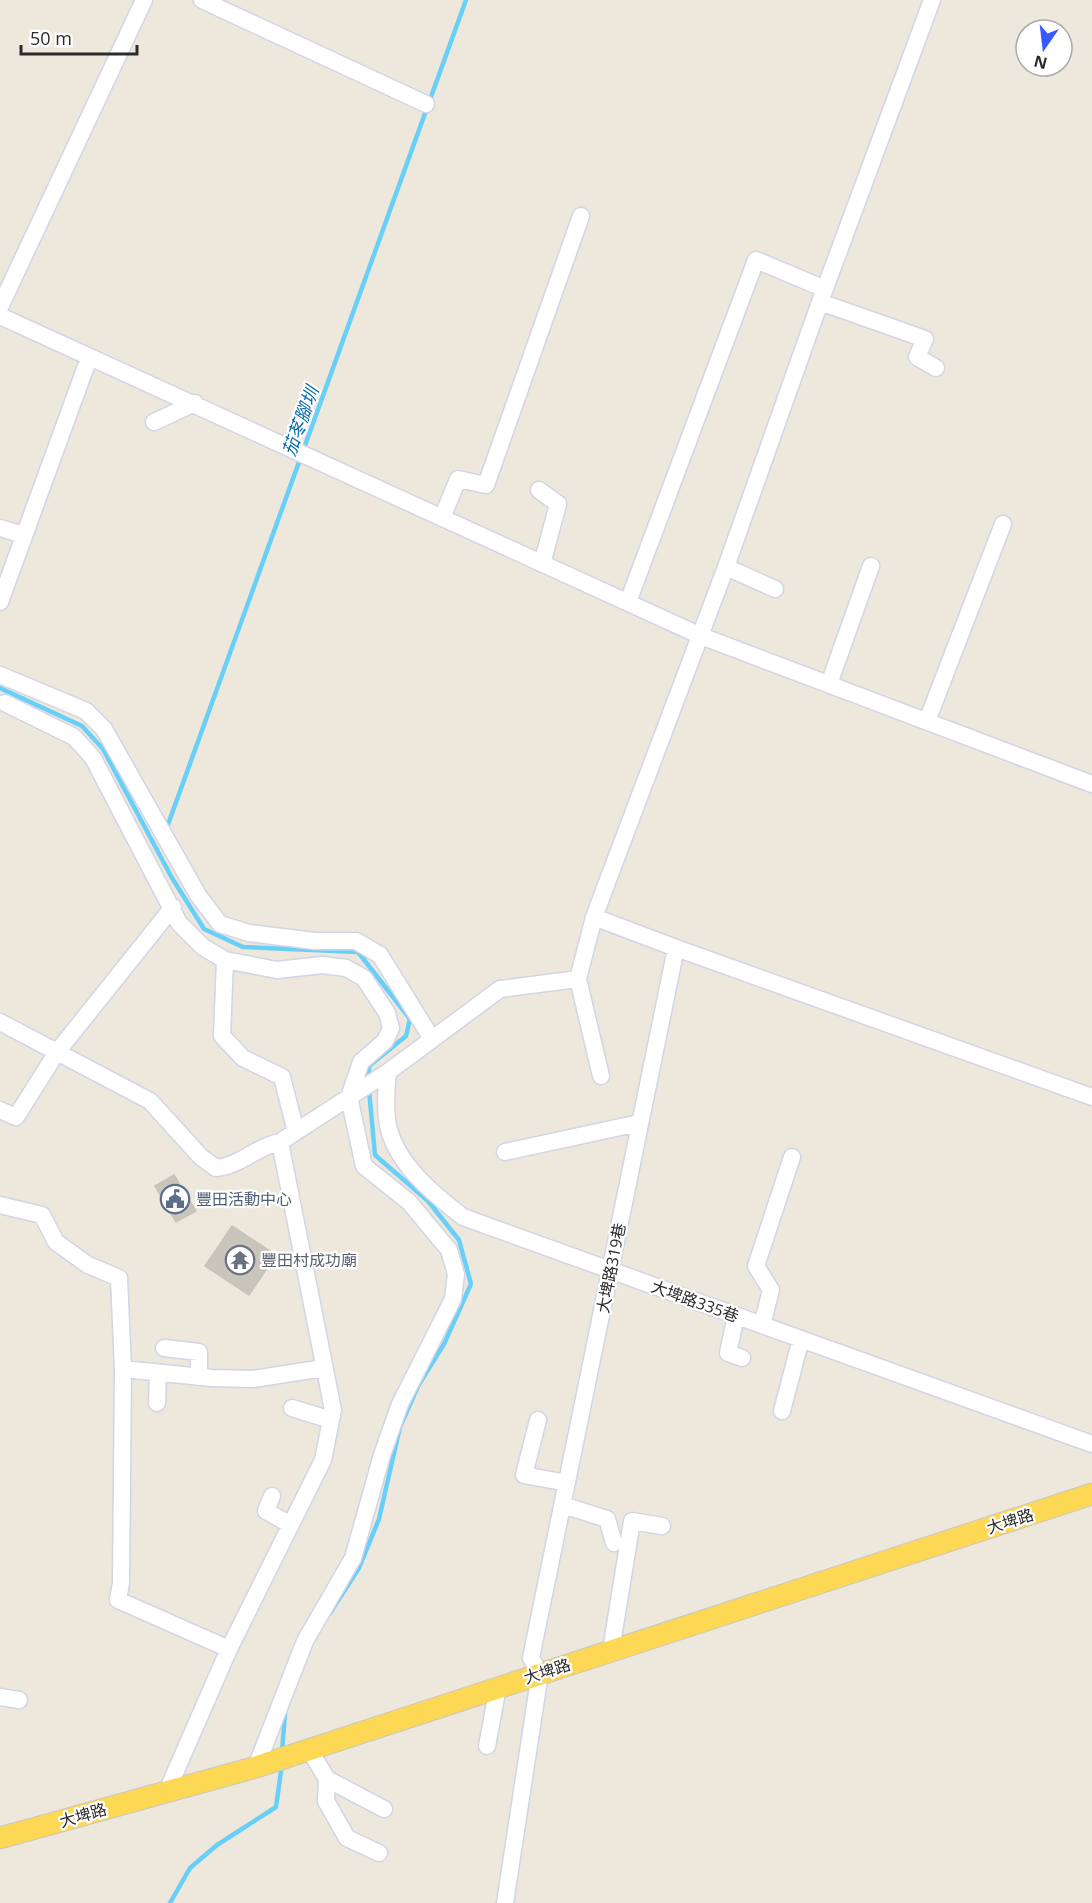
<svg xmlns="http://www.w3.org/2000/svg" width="1092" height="1903" viewBox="0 0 1092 1903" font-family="'Open Sans','Noto Sans TC',sans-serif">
<rect width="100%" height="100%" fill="#eee7dc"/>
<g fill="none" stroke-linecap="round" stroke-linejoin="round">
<path stroke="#67cff8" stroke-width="4.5" d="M0 688 82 726 103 749 172 878 204 929 243 947 358 952 410 1019 406 1036 369 1066V1079
M166 830 466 0
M330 1613 359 1568 379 1519 400 1427 418 1386 444 1344 471 1284 459 1240 428 1201 375 1155 369 1090
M282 1752 285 1713
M170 1903 190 1868 217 1845 276 1807 282 1764"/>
</g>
<path fill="#c9c5bb" stroke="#cac3b6" stroke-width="1.5" d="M174 1175 196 1211 176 1222 155 1186Z
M232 1226 276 1255 249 1295 205 1266Z"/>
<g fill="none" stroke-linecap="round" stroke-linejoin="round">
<g stroke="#d1d5e5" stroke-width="19">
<path id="minor" d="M202 0 426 104
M820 302 925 339 917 357 936 368
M0 307 144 0
M0 316 701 636 1092 784
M154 422 195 403
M539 490 558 504 542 564
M442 518 458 479 486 485 581 216
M0 528 24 535
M726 567 775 589
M0 602 89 358
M628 602 756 260 825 289
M0 675 86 711 104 729 198 895 220 924 249 933 315 941H356L380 955 432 1039
M829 684 871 566
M5 703 74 737 93 758 179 923 203 947 225 960 277 970 322 965 346 968 364 978 387 1013 391 1028 385 1041 361 1062 349 1097 364 1166 409 1202 449 1250 456 1274 453 1299 400 1404 382 1455 353 1558 305 1641 256 1767
M927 721 1003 524
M676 948 1092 1097
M225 960 222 1036 243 1058 282 1077 296 1132
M578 979 601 1076
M0 1022 150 1101 201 1157 216 1168C240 1166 257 1146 280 1142
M388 1072C386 1090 384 1115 390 1133 401 1168 436 1196 463 1217L1092 1444
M0 1110 16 1117 57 1052 173 907
M505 1152 639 1123
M0 1205 42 1215 56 1242 88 1265 119 1278 123 1369 121 1583 118 1600 229 1649
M736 1316 728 1353 742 1358
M762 1325 771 1290 756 1266 792 1157
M164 1348 199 1352V1377
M123 1369 212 1378 253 1379 324 1368
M157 1403 158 1373
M292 1408 331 1420
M782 1411 801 1339
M538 1420 524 1475 567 1483
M272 1496 266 1511 291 1525
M563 1505 607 1519 614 1543
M611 1650 632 1521 662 1526
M0 1697 19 1700
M487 1746 498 1687
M309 1749 327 1779 384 1809
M327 1779 326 1801 347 1838 379 1853
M167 1791 229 1649 323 1460 333 1410 280 1142 388 1072 500 989 578 979 594 917 726 567 820 302 932 0
M505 1903 540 1673 531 1658 676 948 594 917"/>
</g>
<g stroke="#c8c8c8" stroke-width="23">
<path id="major" d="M0 1838 256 1767 1092 1494"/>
</g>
<use href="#minor" stroke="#fff" stroke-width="16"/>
<use href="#major" stroke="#fcd854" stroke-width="21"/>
</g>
<defs>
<g id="civic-ring" transform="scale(1.5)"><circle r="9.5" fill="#fff" stroke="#5c6f8a" stroke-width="1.5"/><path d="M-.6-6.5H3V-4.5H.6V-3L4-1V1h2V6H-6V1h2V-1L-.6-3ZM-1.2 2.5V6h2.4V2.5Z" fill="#5c6f8a"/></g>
<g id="temple-ring" transform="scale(1.5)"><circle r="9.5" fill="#fff" stroke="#6b7280" stroke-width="1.5"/><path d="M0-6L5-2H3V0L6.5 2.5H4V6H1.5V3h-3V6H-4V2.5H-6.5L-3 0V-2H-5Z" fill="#6b7280"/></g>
</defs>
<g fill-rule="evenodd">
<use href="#civic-ring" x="175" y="1199"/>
<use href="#temple-ring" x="240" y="1260"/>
</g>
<g text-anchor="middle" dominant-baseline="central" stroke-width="4.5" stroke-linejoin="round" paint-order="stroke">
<g font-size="16" fill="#4e5e75" stroke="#fff" text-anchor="start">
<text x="196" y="1199">豐田活動中心</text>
</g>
<g font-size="16" fill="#5b616d" stroke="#fff" text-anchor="start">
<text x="261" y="1260">豐田村成功廟</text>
</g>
<g font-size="16" fill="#2b2b2b" stroke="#fff">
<text transform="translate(611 1268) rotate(-79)">大埤路319巷</text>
<text transform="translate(695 1301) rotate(20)">大埤路335巷</text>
<text transform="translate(1010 1521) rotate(-18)">大埤路</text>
<text transform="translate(547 1671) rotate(-18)">大埤路</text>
<text transform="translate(83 1815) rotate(-16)">大埤路</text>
</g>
<g font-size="18" font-style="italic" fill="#026ba8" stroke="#fff">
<text transform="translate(300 421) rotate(-70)">茄苳腳圳</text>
</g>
</g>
<g transform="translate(1044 48) rotate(194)"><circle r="28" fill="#ffffff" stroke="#aaaaaa" stroke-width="1.5"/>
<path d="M0-4.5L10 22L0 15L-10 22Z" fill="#3859ff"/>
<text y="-9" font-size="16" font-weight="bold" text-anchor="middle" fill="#2b2b2b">N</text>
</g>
<path d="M21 45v9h116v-9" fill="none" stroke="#2b2b2b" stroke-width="3"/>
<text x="30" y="45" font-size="18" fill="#2b2b2b" stroke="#ffffff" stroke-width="4.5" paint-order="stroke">50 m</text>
</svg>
